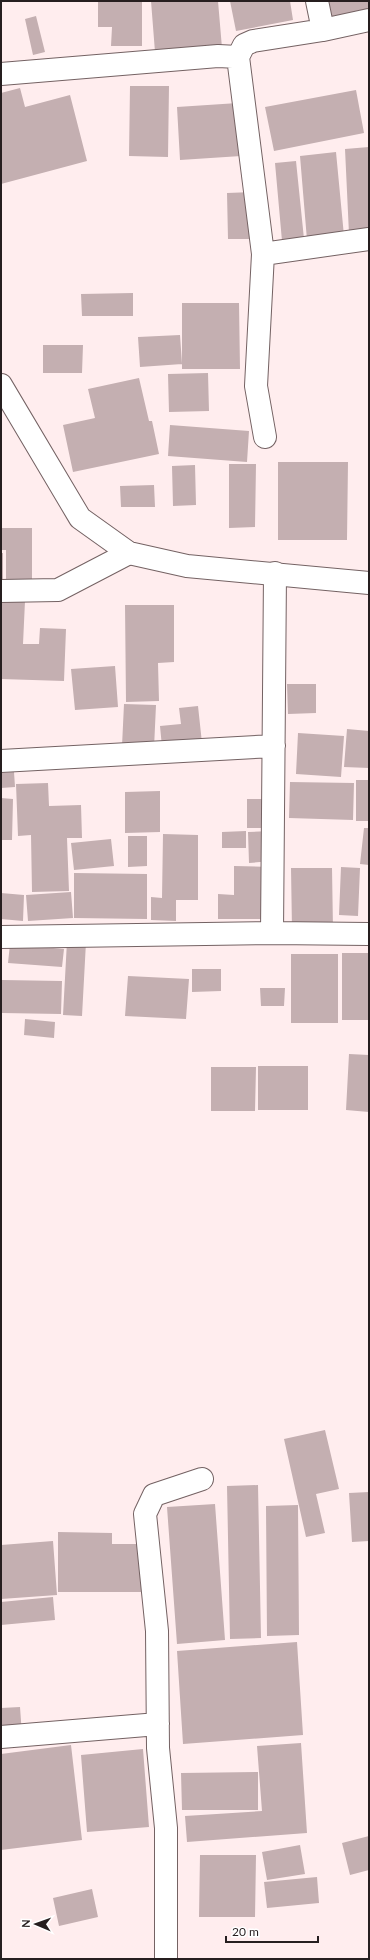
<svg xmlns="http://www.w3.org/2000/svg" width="370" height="1960" viewBox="0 0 370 1960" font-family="Lato,sans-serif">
<rect width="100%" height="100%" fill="#ffedee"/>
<path fill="#c4afb1" d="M98 1H142V46H111L112 27H98Z
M151 1H218L222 48 155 52Z
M230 1H290L293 20 236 31Z
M325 1H369V9L328 17Z
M36 16 45 52 33 55 25 19Z
M130 86H169L168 157 129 156Z
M20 88 25 107 70 95 87 161 1 184V93Z
M356 90 364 133 274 151 265 107Z
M238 103 241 156 180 160 177 107Z
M369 147V232L349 234 345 149Z
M336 152 344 236 307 240 300 156Z
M296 161 304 239 282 241 275 163Z
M253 192 255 239H228L227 193Z
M133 293V316H82L81 294Z
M182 303H239L240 369H182Z
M180 335 182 364 140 367 138 337Z
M43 345H83L82 373H43Z
M208 373 209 411 169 412 168 374Z
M139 378 149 421H152L159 454 73 472 63 425 95 418 88 389Z
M170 425 249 431 247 462 168 456Z
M278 462H348L347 540H278Z
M229 464H256L255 527 229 528Z
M195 465 196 505 173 506 172 466Z
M154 485 155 507H121L120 486Z
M1 528H32V582H6V550H1Z
M1 553H3V585H1Z
M1 600 25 601 23 644H39L40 628 66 629 64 681 1 679Z
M125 605H174V662L158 663 159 701 126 702Z
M115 666 118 707 75 710 71 669Z
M287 684H316V713L288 714Z
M124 704 156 705 154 748 122 746Z
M198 706 202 743 162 747 160 726 181 724 179 708Z
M347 729 369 731V768L344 767Z
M298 733 344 736 341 777 296 774Z
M14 772 15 787 1 788V773Z
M356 780H369V821H356Z
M290 782 354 783 353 820 289 818Z
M48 783 49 806 81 805 82 838H67L69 891 32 892 31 835 18 836 16 784Z
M160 791V832L125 833V792Z
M1 798 13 799 12 840H1Z
M247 799H271V828H247Z
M364 828H369V865L360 864Z
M246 831V848H222V832Z
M270 831 272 861 249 863 248 832Z
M163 834 198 835V900H176V921L151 920V897L162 898Z
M128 836H147V866L128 867Z
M111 839 114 866 74 870 71 843Z
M234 866 271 867 270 919H218V894L234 895Z
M341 867 360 868 358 916 339 915Z
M291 868H332L333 930H292Z
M74 873 147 874V919L74 918Z
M71 892 73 918 28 921 26 895Z
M1 893 24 895 23 921 1 919Z
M67 941 86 942 82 1016 63 1015Z
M10 944 64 949 62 967 8 963Z
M342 953H369V1020H342Z
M291 954H338V1023H291Z
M192 969H221V991L192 992Z
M128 976 189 979 186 1019 125 1016Z
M2 980 62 981 61 1014 2 1013Z
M260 988H285L284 1006H261Z
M25 1019 55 1022 54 1038 24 1035Z
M349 1054 369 1055V1112L346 1110Z
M258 1066H308V1110H258Z
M211 1067H256L255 1111H211Z
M325 1430 339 1489 316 1494 325 1533 306 1537 284 1439Z
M258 1485 261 1638 230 1639 227 1486Z
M369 1492V1541L352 1542 349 1493Z
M215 1504 225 1640 177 1644 167 1507Z
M298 1505 299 1635 267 1636 266 1506Z
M58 1532 112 1533V1544H143V1592H58Z
M53 1541 57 1595 1 1599V1545Z
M53 1597 55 1620 1 1625V1602Z
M297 1642 303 1735 183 1744 177 1651Z
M20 1707 22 1735 1 1736V1708Z
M301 1743 307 1833 187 1842 185 1816 262 1811 257 1746Z
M71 1745 82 1840 1 1850V1754Z
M143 1749 149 1827 87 1832 81 1755Z
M258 1772V1810H182L181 1773Z
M369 1836V1870L350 1875 342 1843Z
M300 1845 305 1874 267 1880 262 1852Z
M200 1855H256L255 1917H199Z
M317 1877 319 1903 267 1908 264 1882Z
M92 1889 98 1917 59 1926 53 1898Z"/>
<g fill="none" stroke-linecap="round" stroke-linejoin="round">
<g stroke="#746263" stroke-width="24">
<path id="minor" d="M323 30 369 20
M1 74 218 56 238 57
M263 254 369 239
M265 437 256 386 263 254 238 57 244 45 253 41 323 30 317 1
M1 591 58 590 129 553
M1 761 274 746
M272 933 275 573
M1 937 272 933 369 934
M1 1737 158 1724
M166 1959V1828L158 1748 157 1631 145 1514 154 1495 202 1479"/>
</g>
<g stroke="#746263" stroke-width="24">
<path id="secondary" d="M1 385 80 518 129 553 187 566 369 583"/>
</g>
<use href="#minor" stroke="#fff" stroke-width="22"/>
<use href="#secondary" stroke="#fff" stroke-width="22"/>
</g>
<rect width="370" height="1960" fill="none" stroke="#261e1f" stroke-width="4"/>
<g transform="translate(36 1924) rotate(272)" stroke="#ffffff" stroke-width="3" paint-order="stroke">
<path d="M0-3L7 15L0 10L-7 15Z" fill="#261e1f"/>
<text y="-6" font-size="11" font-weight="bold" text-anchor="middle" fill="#261e1f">N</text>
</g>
<path d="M226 1936v6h92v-6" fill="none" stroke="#261e1f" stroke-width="2"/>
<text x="232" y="1936" font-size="12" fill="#261e1f" stroke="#ffffff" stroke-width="3" paint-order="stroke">20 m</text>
</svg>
